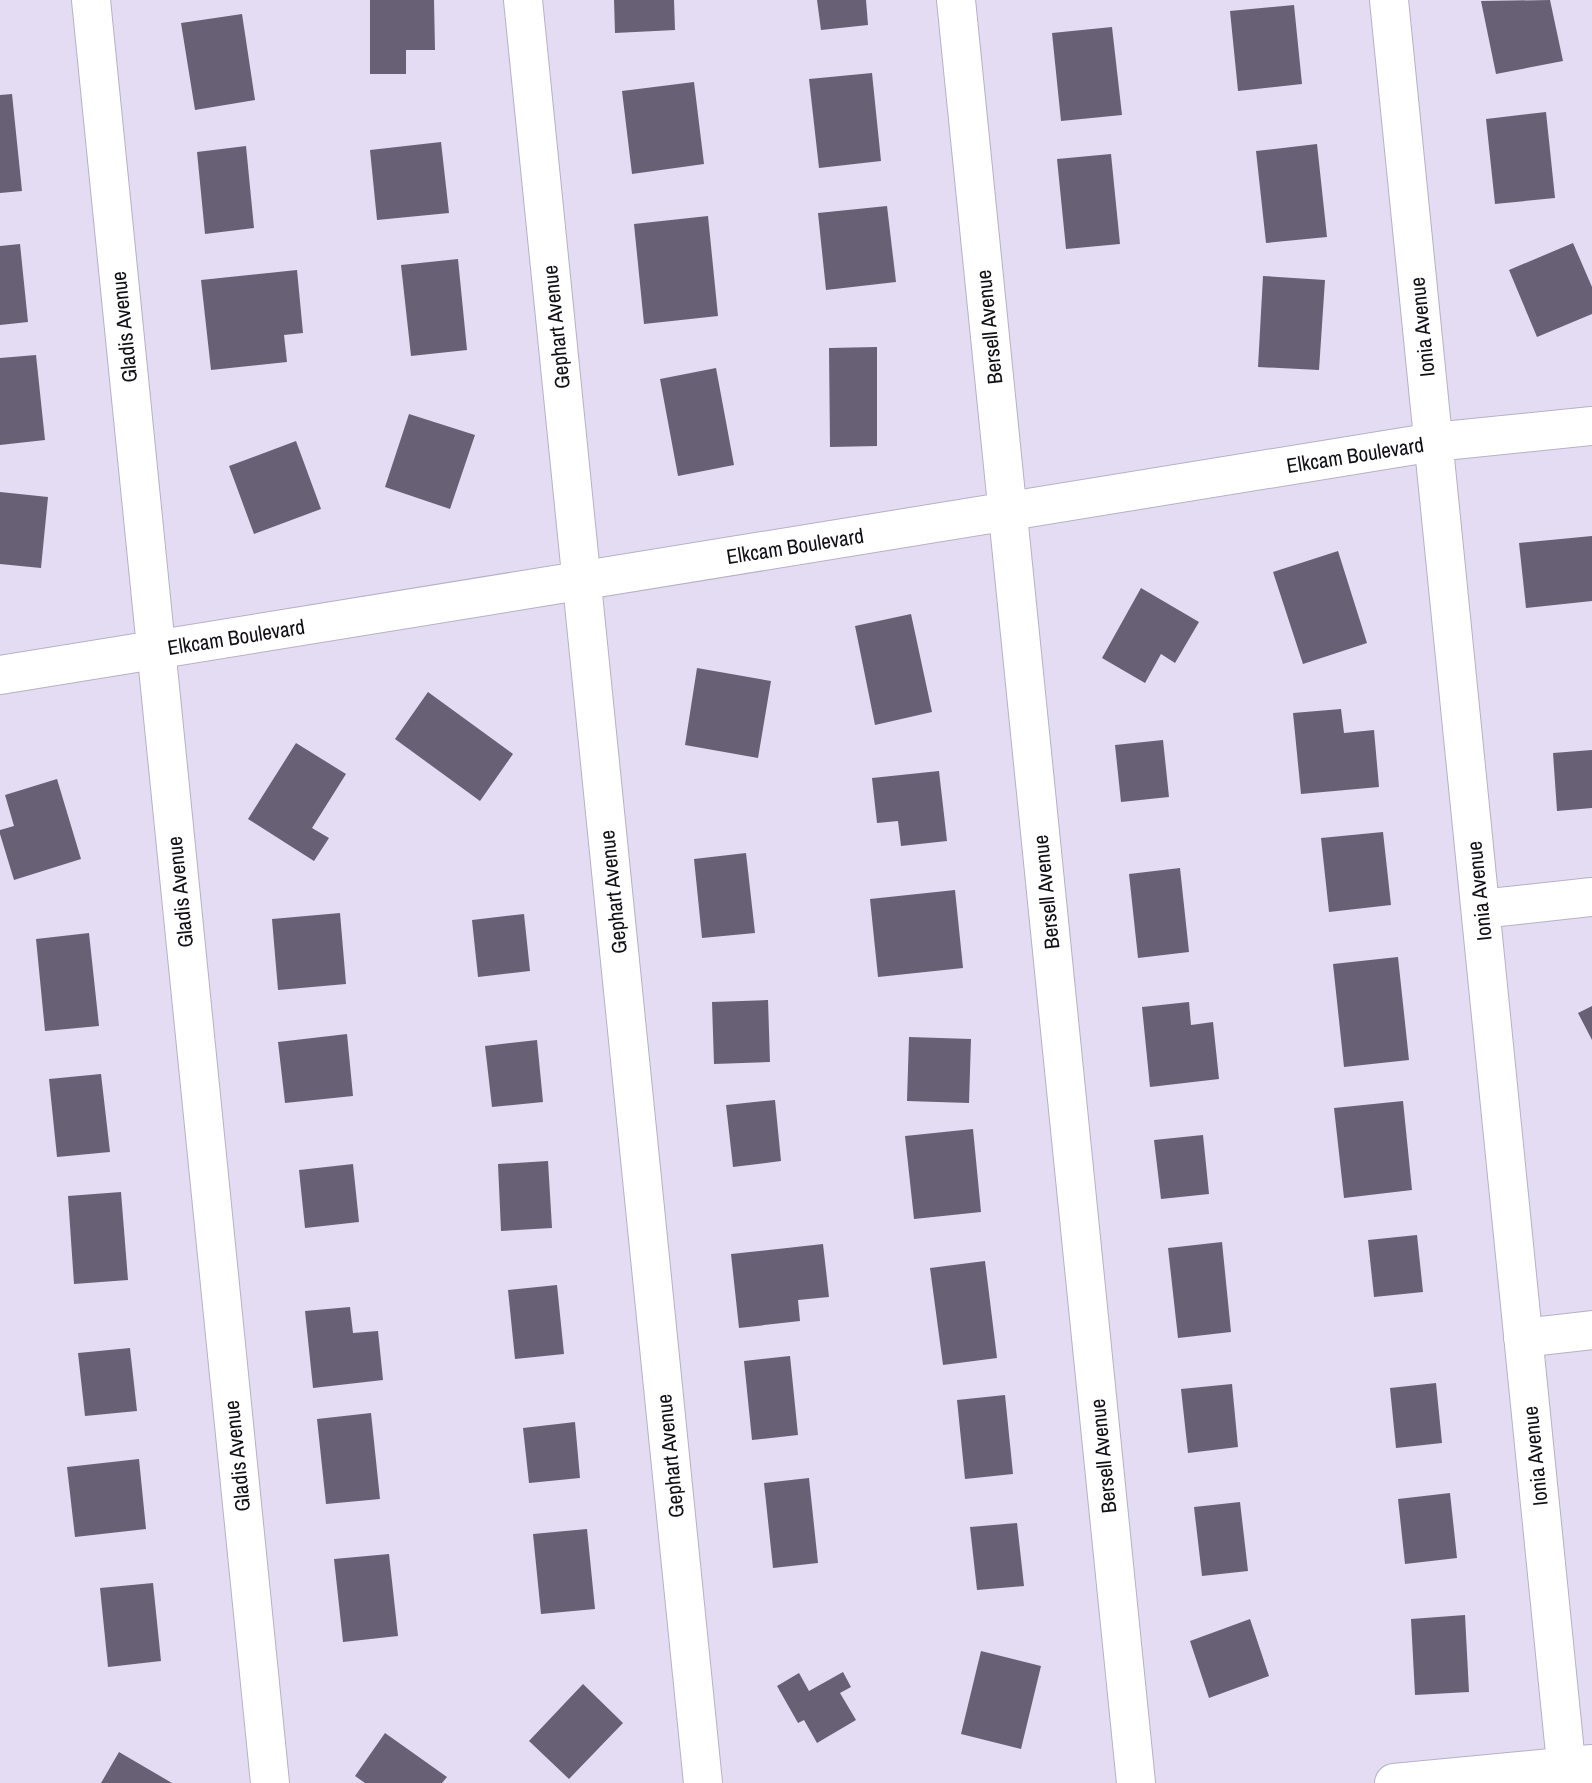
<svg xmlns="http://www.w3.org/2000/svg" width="1592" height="1783" viewBox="0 0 1592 1783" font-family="'Archivo Narrow',sans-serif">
<rect width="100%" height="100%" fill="#e4dcf3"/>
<path fill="#686175" d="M370 0H434L435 50H406V74H370Z
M614 0H674L675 30 615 33Z
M817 0H866L868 25 821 30Z
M1550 0 1563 61 1496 74 1481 1Z
M1294 5 1302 84 1238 91 1230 11Z
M242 14 255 100 195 110 181 23Z
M1112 27 1122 115 1061 121 1052 33Z
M872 73 881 161 819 168 809 79Z
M694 82 704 164 632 174 622 91Z
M12 94 22 191 0 193V95Z
M1546 112 1555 198 1495 204 1486 119Z
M441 142 449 213 377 220 370 150Z
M1317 144 1327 237 1266 243 1256 151Z
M246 146 254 228 205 234 197 152Z
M1111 154 1120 244 1066 249 1057 159Z
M887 206 896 282 826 290 818 213Z
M708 216 718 316 644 324 634 224Z
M1573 243 1592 287V314L1537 337 1509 270Z
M20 244 28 322 0 325V246Z
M458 259 467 350 411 356 401 265Z
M297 270 303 333 284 335 287 362 211 370 201 280Z
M1263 276 1325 280 1319 370 1258 367Z
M877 347V446L830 447 829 348Z
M36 355 45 440 0 445V358Z
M716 368 734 465 678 476 660 379Z
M409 414 475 435 450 509 385 487Z
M296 441 321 509 254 534 229 466Z
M0 492 48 497 41 568 0 564Z
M1592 536V601L1526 608 1519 543Z
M1338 551 1367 643 1303 664 1273 572Z
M1141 588 1199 622 1175 663 1161 654 1145 683 1102 658Z
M911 614 932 712 875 725 855 626Z
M697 668 771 681 758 758 685 745Z
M428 692 513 754 480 801 395 739Z
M1341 709 1344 733 1374 730 1379 787 1301 794 1293 713Z
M1163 740 1169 797 1121 802 1115 745Z
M296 743 346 774 312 828 329 838 314 861 248 819Z
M1592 750V808L1557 811 1553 753Z
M939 771 947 841 901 846 898 821 877 823 872 778Z
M57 779 81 859 14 880 0 834V830L14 826 5 795Z
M1383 832 1391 905 1329 912 1321 838Z
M746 853 755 933 702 938 694 859Z
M1180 868 1189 952 1138 958 1129 874Z
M955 890 963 968 878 977 870 899Z
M340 913 346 984 278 990 272 919Z
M524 914 530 971 478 977 472 920Z
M89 933 99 1026 45 1031 36 939Z
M1398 957 1409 1060 1344 1067 1333 964Z
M768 1000 770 1062 714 1064 712 1002Z
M1189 1002 1191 1025 1213 1022 1219 1079 1150 1087 1142 1007Z
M1592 1006V1040L1578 1013Z
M347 1034 353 1096 285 1103 278 1042Z
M909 1037 971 1039 969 1103 907 1101Z
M537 1040 543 1102 492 1107 485 1046Z
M101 1074 110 1152 57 1157 49 1079Z
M775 1100 781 1161 733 1167 726 1105Z
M1403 1101 1412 1190 1344 1198 1334 1108Z
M973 1129 981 1212 914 1219 905 1136Z
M1203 1135 1209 1194 1161 1199 1154 1140Z
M548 1161 552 1228 501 1231 498 1164Z
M353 1164 359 1222 305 1228 299 1170Z
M121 1192 128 1280 74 1284 68 1196Z
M1417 1235 1423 1292 1374 1297 1368 1240Z
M1222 1242 1231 1332 1178 1338 1168 1248Z
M823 1244 829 1297 798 1300 800 1321 739 1328 731 1254Z
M985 1261 997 1358 943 1365 930 1268Z
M557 1285 564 1354 515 1359 508 1290Z
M350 1307 353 1333 378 1331 383 1380 313 1388 305 1311Z
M130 1348 137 1411 85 1416 78 1353Z
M790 1356 798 1435 752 1440 744 1361Z
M1436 1383 1442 1443 1396 1448 1390 1388Z
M1232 1384 1238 1447 1188 1453 1181 1389Z
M1005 1395 1013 1474 965 1479 957 1400Z
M371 1413 380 1499 326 1504 317 1419Z
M575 1422 580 1478 529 1483 523 1428Z
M139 1459 146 1529 75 1537 67 1467Z
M809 1478 818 1563 773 1568 764 1483Z
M1450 1493 1457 1558 1405 1564 1398 1499Z
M1240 1502 1248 1571 1202 1576 1194 1507Z
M1017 1523 1024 1586 977 1590 970 1527Z
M587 1529 595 1609 541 1614 533 1534Z
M389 1554 398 1636 343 1642 334 1559Z
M153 1583 161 1661 108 1667 100 1588Z
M1465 1615 1469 1692 1415 1695 1411 1619Z
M1250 1619 1269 1676 1209 1698 1190 1641Z
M981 1651 1041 1666 1021 1749 961 1734Z
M843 1672 851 1687 840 1693 856 1720 817 1743 804 1720 798 1723 777 1686 799 1673 809 1691Z
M583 1684 623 1723 569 1779 529 1741Z
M385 1733 447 1777 442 1783H365L355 1776Z
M119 1752 172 1783H101Z"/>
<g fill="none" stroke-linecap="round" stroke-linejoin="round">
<g stroke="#b7b0c6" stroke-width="40">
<path id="minor" d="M91 0 270 1783
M523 0 703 1783
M956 0 1136 1783
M1389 0 1568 1783
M0 675 1434 442 1592 426
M1481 909 1592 897
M1523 1338 1592 1330
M1394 1783 1592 1764"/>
</g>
<use href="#minor" stroke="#fff" stroke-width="38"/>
</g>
<g text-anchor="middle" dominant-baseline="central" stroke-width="6" stroke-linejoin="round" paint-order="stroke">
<g font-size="21" fill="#110e16" stroke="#fff">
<text transform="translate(124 327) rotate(-96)">Gladis Avenue</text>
<text transform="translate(556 327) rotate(-96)">Gephart Avenue</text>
<text transform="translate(989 327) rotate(-96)">Bersell Avenue</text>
<text transform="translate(1422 327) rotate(-96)">Ionia Avenue</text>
<text transform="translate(1355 455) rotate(-9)">Elkcam Boulevard</text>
<text transform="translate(795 546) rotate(-9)">Elkcam Boulevard</text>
<text transform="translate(236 637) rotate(-9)">Elkcam Boulevard</text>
<text transform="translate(1479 891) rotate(-96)">Ionia Avenue</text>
<text transform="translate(180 892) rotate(-96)">Gladis Avenue</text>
<text transform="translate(613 892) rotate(-96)">Gephart Avenue</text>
<text transform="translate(1046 892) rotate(-96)">Bersell Avenue</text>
<text transform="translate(237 1456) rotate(-96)">Gladis Avenue</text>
<text transform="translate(670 1456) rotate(-96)">Gephart Avenue</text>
<text transform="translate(1103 1456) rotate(-96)">Bersell Avenue</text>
<text transform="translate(1535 1456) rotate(-96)">Ionia Avenue</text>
</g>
</g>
</svg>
